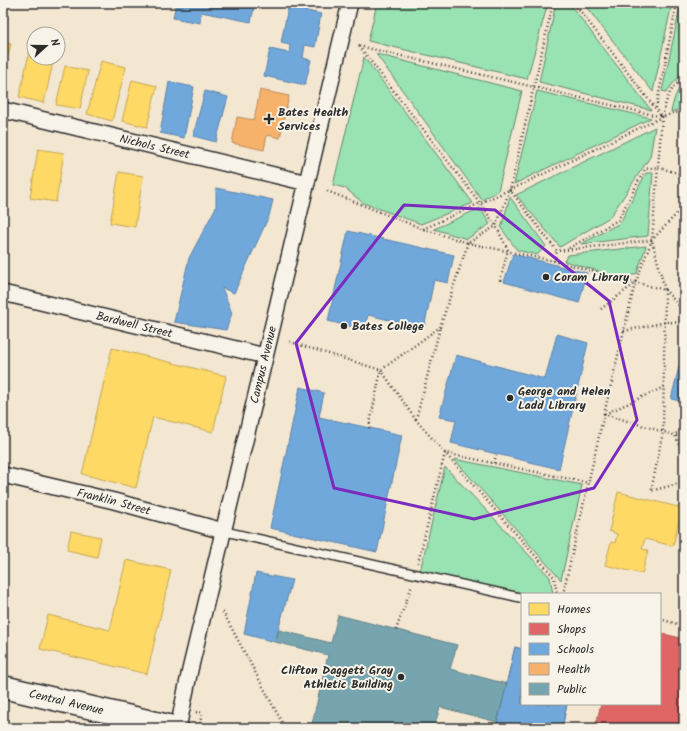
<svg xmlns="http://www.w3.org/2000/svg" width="687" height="731" viewBox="0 0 687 731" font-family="Kalam,sans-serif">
<rect width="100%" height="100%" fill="#f4e7d2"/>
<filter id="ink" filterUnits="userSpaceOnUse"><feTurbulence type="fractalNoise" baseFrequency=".025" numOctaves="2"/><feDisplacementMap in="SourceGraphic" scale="8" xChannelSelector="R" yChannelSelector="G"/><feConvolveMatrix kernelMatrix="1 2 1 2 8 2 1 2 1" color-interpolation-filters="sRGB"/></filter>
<g filter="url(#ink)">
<path fill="#99e2b1" stroke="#62866e" d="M377 3H548L527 79 368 41Z
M556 3H569L651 110 539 82Z
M583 3H672L653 92Z
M681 3H684V71L666 92 662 91Z
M376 54 522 91 498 191 482 200Z
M364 57 473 203 421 224 363 203 345 188 333 185Z
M684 83V108L671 112C673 102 676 90 684 83Z
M537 91 651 118 514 184Z
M655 127 650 157 610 217 560 247 516 195Z
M646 173H653L648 236 581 244 620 223Z
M510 197 546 246 537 255 517 250 501 228Z
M480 208 490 224 467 239 434 229Z
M646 246 637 273 625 279 564 261 568 255Z
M454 459 582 485 561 580Z
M445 467 550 577 553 594 522 595 420 571Z"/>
<path fill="#ffd966" stroke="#bfa554" d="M3 42 11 44 3 77Z
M31 45H34V58H54L44 103 19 97Z
M101 61 126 67 112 121 87 114Z
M65 66 88 71 80 109 56 105Z
M132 80 157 86 147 127 122 121Z
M38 149 64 153 56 202 30 198Z
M119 172 143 176 135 227 110 223Z
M112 348 226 376 213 432 153 417 136 488 82 474Z
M618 492 682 508 673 546 645 539 642 549 648 550 642 574 605 565 611 542 615 543 617 534 609 531Z
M71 531 101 537 97 557 67 550Z
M126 560 171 570 147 674 40 649 48 615 110 630Z"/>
<path fill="#e06666" stroke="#aa5454" d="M660 633 684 639V728H595L601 704H660Z"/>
<path fill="#6fa8dc" stroke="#5b82a7" d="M176 3H255L251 22 201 12 200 23 173 18Z
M288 7 321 14 315 47 305 45 303 58 311 60 305 85 264 76 270 49 289 53 290 45 281 43Z
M169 82 194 87 184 138 160 133Z
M205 91 228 97 216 142 193 136Z
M216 188 273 200 269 216 234 293 222 288 232 313 226 330 174 322 189 258 216 207Z
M348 231 454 255 448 283 434 280 424 328 368 315 364 330 328 321Z
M513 254 587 273 579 303 504 282Z
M557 334 588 343 559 469 451 443 456 420 439 417 456 355 545 379Z
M684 346V402L671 399Z
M300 387 324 393 319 417 402 435 377 552 270 528Z
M256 573 292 580 275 642 244 634Z
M515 647 522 649V704H567L562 728H496Z
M515 647 522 649V704H567L562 728H496Z"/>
<path fill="#f6b26b" stroke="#b98a58" d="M260 90 289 96 280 138 267 135 264 150 232 143 237 117 254 120Z"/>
<path fill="#76a5af" stroke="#608087" d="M338 615 457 645 450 669 507 684 497 722 440 707 434 728H311L328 655 275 642 279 630 331 643Z"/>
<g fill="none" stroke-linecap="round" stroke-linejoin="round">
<g stroke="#2b2b2b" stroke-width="11">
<path id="lane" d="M223 531 522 598"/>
</g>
<g stroke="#2b2b2b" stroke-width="18">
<g id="street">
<path id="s1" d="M3 110 307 183"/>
<path id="s2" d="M3 293 265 356"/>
<path id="s3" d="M3 475 114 501 223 531"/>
<path id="s4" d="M178 728 190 670 350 3"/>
</g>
</g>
<g stroke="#2b2b2b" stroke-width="25">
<g id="secondary">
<path id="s5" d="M3 687 177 728"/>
</g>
</g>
<path stroke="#2b2b2b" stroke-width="2.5" stroke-dasharray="1 3" stroke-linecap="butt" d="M574 3 662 117 652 240 557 251 510 190 662 117
M359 46 662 117
M359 46 480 203 496 226 508 250 500 281
M684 79C669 87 666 101 662 117L684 110
M656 108 677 3
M327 191 423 229 468 243 496 226 510 190 553 3
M423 229 509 190
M569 248 618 220 645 169 657 167 684 175
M554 261 557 251
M601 309 634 284
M684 311 665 290 663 432 651 491 684 482
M624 331 666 322 684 323
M290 342 381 370 440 327 468 243 554 261 665 290 652 240
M381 370 416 420 554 577 557 594
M604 414 635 284 652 240 684 206
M605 414 664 387
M416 419 440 328
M369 428 381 370
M684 430 675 434 684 457
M494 463 496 455
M418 563 445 453 589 483
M563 594 604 414 684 438
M223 612 285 728
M660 619 684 626
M396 630 412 585
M196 712 202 713 199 728"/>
<use href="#lane" stroke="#f7f3e8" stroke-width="8"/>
<use href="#street" stroke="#f7f3e8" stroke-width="15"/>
<use href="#secondary" stroke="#f7f3e8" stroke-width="22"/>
</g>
</g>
<path fill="none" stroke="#7b2cbf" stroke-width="3" stroke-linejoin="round" d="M404 205 495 210 609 301 637 420 594 488 474 519 334 488 296 343Z"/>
<g fill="#2b2b2b" stroke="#f7f3e8" stroke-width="1.5">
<path d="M267 113h4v4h4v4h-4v4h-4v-4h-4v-4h4z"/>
<circle cx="546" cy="277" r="4"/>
<circle cx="344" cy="326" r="4"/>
<circle cx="510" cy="398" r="4"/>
<circle cx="401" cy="677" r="4"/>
</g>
<g text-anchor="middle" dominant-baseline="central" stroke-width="4" stroke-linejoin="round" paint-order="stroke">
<g font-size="12" font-weight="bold" fill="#2b2b2b" stroke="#f7f3e8" text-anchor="start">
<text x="278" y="112">Bates Health<tspan x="278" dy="14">Services</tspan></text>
<text x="554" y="277">Coram Library</text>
<text x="352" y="326">Bates College</text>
<text x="518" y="391">George and Helen<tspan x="518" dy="14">Ladd Library</tspan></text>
<text x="393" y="670" text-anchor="end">Clifton Daggett Gray<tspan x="393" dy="14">Athletic Building</tspan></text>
</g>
<g font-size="12" fill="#2b2b2b" stroke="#f7f3e8">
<text stroke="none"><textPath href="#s1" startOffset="156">Nichols Street</textPath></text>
<text stroke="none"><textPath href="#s2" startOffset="135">Bardwell Street</textPath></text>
<text stroke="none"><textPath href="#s4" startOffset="373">Campus Avenue</textPath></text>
<text stroke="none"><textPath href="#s3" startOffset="114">Franklin Street</textPath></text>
<text stroke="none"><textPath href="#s5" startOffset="65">Central Avenue</textPath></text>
</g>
</g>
<rect width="687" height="731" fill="none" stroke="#f7f3e8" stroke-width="16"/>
<rect x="8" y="8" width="671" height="715" fill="none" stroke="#2b2b2b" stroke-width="1.5" filter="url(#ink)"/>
<rect x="521" y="593" width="140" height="112" fill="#f7f3e8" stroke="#a5a39c"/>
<rect x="529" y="603" width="20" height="12" fill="#ffd966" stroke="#a5a39c"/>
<text x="557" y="613" font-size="12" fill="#2b2b2b">Homes</text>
<rect x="529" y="623" width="20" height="12" fill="#e06666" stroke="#a5a39c"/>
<text x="557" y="633" font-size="12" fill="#2b2b2b">Shops</text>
<rect x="529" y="643" width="20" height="12" fill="#6fa8dc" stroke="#a5a39c"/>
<text x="557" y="653" font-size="12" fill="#2b2b2b">Schools</text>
<rect x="529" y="663" width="20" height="12" fill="#f6b26b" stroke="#a5a39c"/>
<text x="557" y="673" font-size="12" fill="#2b2b2b">Health</text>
<rect x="529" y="683" width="20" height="12" fill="#76a5af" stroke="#a5a39c"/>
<text x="557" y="693" font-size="12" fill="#2b2b2b">Public</text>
<g transform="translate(46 46) rotate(69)"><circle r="19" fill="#f7f3e8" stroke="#a5a39c"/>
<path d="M0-3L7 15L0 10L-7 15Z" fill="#2b2b2b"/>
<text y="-6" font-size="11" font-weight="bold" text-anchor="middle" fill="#2b2b2b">N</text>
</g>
</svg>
